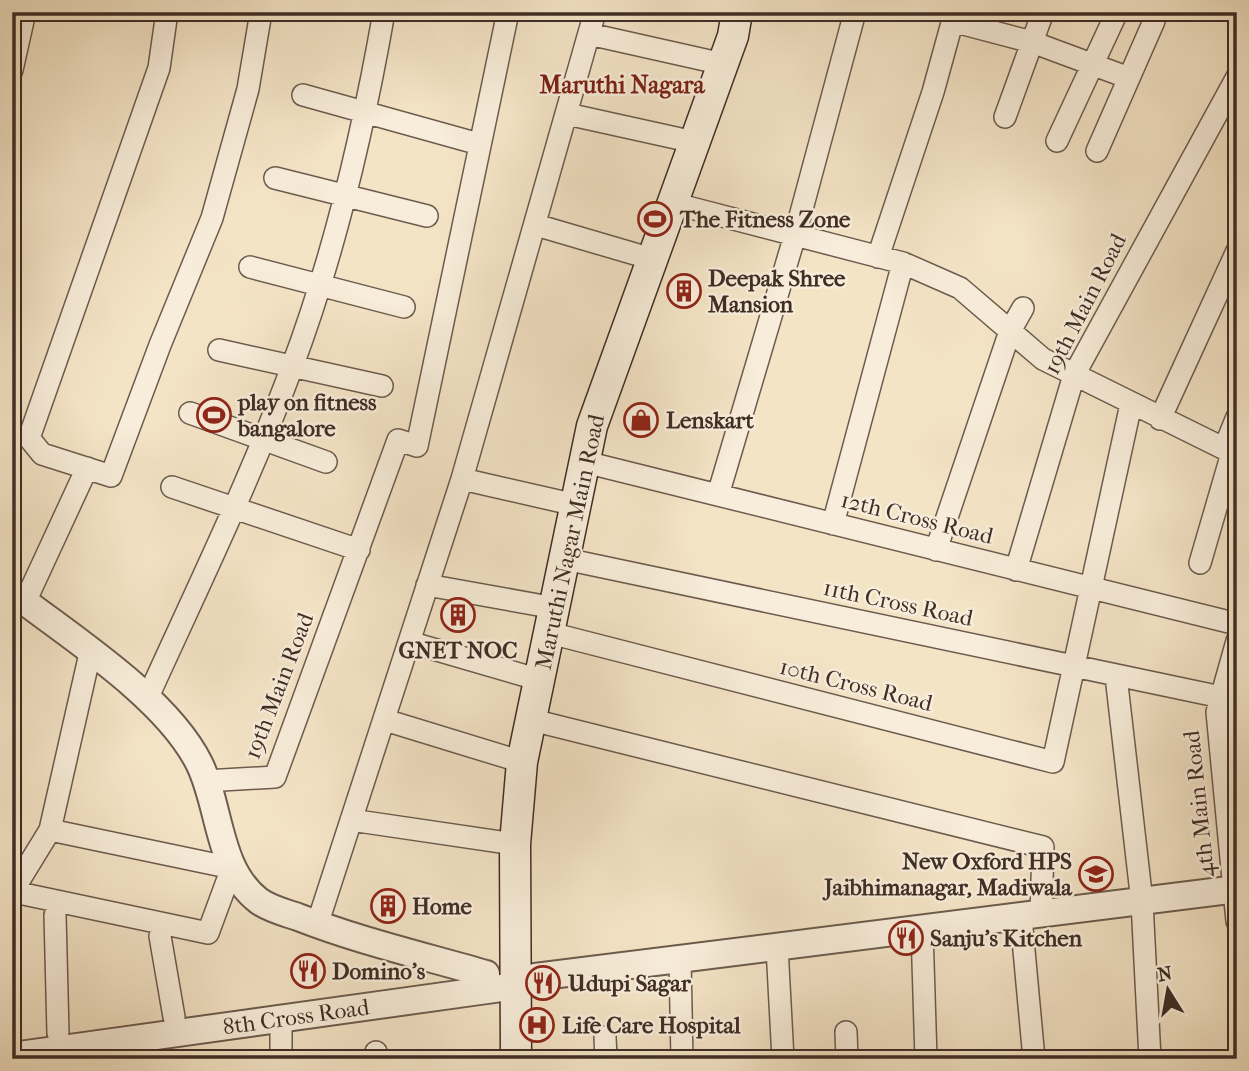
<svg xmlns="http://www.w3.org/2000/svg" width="1249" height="1071" viewBox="0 0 1249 1071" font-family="'IM FELL French Canon',serif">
<rect width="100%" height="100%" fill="#f4e4c6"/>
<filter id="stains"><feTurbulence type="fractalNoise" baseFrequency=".00286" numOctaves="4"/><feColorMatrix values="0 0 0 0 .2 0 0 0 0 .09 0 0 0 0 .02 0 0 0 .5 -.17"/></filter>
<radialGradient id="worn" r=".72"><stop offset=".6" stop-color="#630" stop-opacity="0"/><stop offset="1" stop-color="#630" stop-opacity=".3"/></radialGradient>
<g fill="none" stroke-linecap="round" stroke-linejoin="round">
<g stroke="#6c5b4e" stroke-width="24">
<path id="minor" d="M167 12 159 68 29 438 42 454 111 476 160 345 212 218 248 89 261 12
M952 21 1032 42 1129 78
M589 34 723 64
M12 70 25 12
M303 95 479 144
M567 114 694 142
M1005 117 1043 12
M1057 141 1117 12
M1097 151 1154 21
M275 178 427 216
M672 203 903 263 960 288 1043 359 1237 455
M536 225 652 259
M878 257 933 92 955 12
M250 267 404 307
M219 350 382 386
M190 413 326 462
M1160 419 1237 251
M1224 449 1237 417
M585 462 1237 624
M462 479 576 505
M172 487 359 550
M718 495 795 235 855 12
M833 524 903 263
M936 550 1010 331 1023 308
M565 559 1221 697
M1200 563 1232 453
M1016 570 1074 375 1237 77
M427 585 555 608
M25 602 87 468
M550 633 1053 762 1131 404
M1237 641 1217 712 1237 921
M409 642 540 680
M1116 676 1142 902 1150 1059
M147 699C197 589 250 480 292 367 335 253 363 132 384 12
M385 720 522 762
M532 720 1043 847 1041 915
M205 781 275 777 398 440 417 446 508 12
M351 820 515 844
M12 892 50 830 91 649
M14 892 208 933 232 868 50 830
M55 915 58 1033
M1021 918 1034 1059
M317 925 462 479 595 12
M922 930 926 1059
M160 936 174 1017
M777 947 783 1059
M680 960 682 1059
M281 1019V1059
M846 1032 847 1059
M605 1037 606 1059
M376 1059V1052"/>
</g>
<g stroke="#6c5b4e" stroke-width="30">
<path id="tertiary" d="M12 592C69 636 166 697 199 763 221 807 217 869 259 901 270 909 286 913 298 917 359 941 424 956 486 974
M12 1056 487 990 517 986 535 977 1237 889"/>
</g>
<g stroke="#3f2d26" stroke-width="33">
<path id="secondary" d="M516 1059 515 844 522 762 592 426 733 36 737 12"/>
</g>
<use href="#minor" stroke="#f8edda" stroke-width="21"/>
<use href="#tertiary" stroke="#f8edda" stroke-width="26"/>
<use href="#secondary" stroke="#f8edda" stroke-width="30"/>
</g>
<defs>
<g id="stadium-ring" transform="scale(1.75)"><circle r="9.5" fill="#f8edda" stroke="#8f2418" stroke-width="1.5"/><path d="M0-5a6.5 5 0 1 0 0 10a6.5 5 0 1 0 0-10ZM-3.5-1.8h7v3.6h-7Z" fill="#8f2418"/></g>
<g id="building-ring" transform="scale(1.75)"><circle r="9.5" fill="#f8edda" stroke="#8f2418" stroke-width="1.5"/><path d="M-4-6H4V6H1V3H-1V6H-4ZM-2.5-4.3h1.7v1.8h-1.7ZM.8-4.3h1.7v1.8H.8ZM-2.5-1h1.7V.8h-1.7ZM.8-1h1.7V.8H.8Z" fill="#8f2418"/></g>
<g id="shop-ring" transform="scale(1.75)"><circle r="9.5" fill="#f8edda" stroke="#8f2418" stroke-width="1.5"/><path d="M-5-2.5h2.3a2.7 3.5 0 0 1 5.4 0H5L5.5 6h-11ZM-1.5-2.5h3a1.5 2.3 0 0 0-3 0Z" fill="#8f2418"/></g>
<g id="school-ring" transform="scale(1.75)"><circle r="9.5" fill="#f8edda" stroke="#8f2418" stroke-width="1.5"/><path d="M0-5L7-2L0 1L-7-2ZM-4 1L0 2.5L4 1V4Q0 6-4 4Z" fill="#8f2418"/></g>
<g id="restaurant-ring" transform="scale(1.75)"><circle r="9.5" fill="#f8edda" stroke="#8f2418" stroke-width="1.5"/><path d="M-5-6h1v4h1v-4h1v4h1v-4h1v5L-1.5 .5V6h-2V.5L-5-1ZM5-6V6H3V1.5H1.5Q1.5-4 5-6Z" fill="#8f2418"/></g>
<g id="hospital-ring" transform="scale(1.75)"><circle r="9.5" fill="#f8edda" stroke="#8f2418" stroke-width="1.5"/><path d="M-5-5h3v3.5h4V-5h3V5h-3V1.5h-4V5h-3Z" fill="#8f2418"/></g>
</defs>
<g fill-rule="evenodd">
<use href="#stadium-ring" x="655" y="219"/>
<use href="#building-ring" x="684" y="291"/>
<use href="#stadium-ring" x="214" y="415"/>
<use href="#shop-ring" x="641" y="420"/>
<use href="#building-ring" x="458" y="615"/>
<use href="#school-ring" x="1096" y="874"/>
<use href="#building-ring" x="388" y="906"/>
<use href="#restaurant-ring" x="906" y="938"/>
<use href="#restaurant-ring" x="308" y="971"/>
<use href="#restaurant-ring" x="543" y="983"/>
<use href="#hospital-ring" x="537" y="1025"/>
</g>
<g text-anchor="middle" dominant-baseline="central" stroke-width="5" stroke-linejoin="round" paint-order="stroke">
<g font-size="23" font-weight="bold" fill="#3f2d26" stroke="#f8edda" text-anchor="start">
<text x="680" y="219">The Fitness Zone</text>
<text x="708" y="278">Deepak Shree<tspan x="708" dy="26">Mansion</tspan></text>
<text x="238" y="402">play on fitness<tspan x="238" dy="26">bangalore</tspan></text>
<text x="666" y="420">Lenskart</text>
<text x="458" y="650" text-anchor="middle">GNET NOC</text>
<text x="1072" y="861" text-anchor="end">New Oxford HPS<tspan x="1072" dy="26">Jaibhimanagar, Madiwala</tspan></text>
<text x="412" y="906">Home</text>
<text x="930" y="938">Sanju's Kitchen</text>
<text x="332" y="971">Domino's</text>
<text x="568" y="983">Udupi Sagar</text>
<text x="562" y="1025">Life Care Hospital</text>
</g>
<g font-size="23" fill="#3f2d26" stroke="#f8edda">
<text transform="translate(1085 304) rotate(-63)">19th Main Road</text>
<text transform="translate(917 518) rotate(14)">12th Cross Road</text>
<text transform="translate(570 542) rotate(-78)">Maruthi Nagar Main Road</text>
<text transform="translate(898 603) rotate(12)">11th Cross Road</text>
<text transform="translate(856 685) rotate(14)">10th Cross Road</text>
<text transform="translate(279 686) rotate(-69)">19th Main Road</text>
<text transform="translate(1199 804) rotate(-96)">4th Main Road</text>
<text transform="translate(296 1017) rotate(-8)">8th Cross Road</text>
</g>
<g font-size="24" font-weight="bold" fill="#7a1f14" stroke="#f8edda">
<text x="622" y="85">Maruthi Nagara</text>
</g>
</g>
<rect width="1249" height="1071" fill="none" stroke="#f4e4c6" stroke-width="42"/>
<rect x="14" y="14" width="1221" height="1043" fill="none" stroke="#3f2d26" stroke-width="3.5"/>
<rect x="21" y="21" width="1207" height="1029" fill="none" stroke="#3f2d26" stroke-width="2"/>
<g transform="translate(1168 990) rotate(349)" stroke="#f8edda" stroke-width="5" paint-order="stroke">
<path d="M0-5L12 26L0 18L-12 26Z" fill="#3f2d26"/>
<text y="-10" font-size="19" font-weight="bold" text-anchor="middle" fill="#3f2d26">N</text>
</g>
<rect width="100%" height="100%" filter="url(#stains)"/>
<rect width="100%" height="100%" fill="url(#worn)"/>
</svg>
